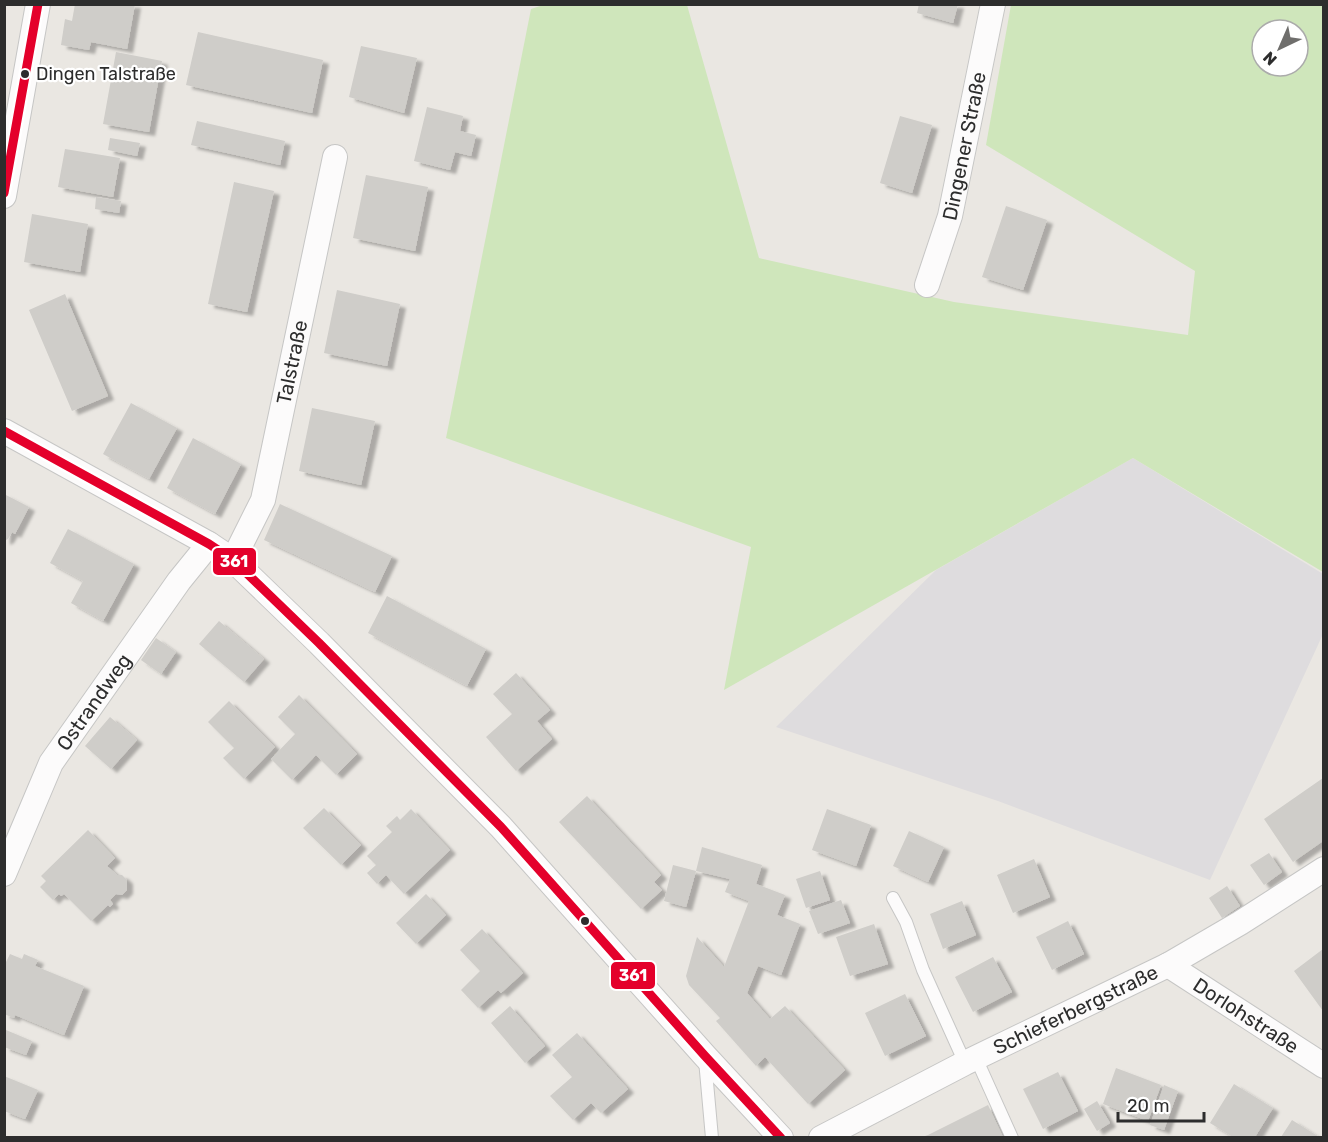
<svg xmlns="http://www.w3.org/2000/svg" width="1328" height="1142" viewBox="0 0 1328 1142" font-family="Rubik,sans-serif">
<defs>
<filter id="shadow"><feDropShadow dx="6" dy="4" stdDeviation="1.5" flood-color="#0004"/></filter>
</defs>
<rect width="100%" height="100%" fill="#eae7e2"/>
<path fill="#dedcde" d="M1133 458 1323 574V634L1210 880 998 801 776 727 936 570Z"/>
<path fill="#cfe6bb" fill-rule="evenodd" d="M546 4 687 5 759 258 954 302 1188 335 1195 271 986 145 1011 5H1323V572L1133 458 724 690 751 547 446 438 531 9ZM1262 30H1298V66H1262Z"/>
<path fill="#cfcdc9" filter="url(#shadow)" d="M75 4H135L127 49 91 42 89 50 61 45 65 19 72 21Z
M919 4H958L953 23 917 13Z
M198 32 323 60 312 113 186 85Z
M361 46 417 58 404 113 349 97Z
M116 52 162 61 149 132 103 124Z
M427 107 463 116 460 131 476 135 471 156 455 152 450 170 414 161Z
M900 116 932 125 912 193 880 183Z
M197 121 285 141 280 165 191 145Z
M110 138 140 143 137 156 108 150Z
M65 149 120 158 113 197 58 187Z
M366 175 428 187 415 251 353 238Z
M234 182 274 191 247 312 208 304Z
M96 197 121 201 119 213 95 209Z
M1006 206 1047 220 1023 290 982 277Z
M32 214 88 224 80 272 24 262Z
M337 290 400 304 387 366 324 353Z
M65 294 108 396 72 411 29 310Z
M131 403 177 428 149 479 103 454Z
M312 408 375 421 361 485 299 471Z
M193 438 241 464 215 514 167 488Z
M4 494 29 507 15 534 12 532 8 539 4 541Z
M280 504 392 556 375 592 264 540Z
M68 529 134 564 103 621 71 603 83 581 50 563Z
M387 596 486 649 467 686 368 633Z
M219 621 264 659 244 682 199 644Z
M156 638 176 652 161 674 141 660Z
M516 673 550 710 537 721 552 739 516 771 486 737 512 714 493 694Z
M299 695 357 754 336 775 316 755 292 780 271 759 295 734 278 717Z
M229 701 275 747 244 779 223 758 234 748 208 722Z
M110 717 137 740 111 769 85 746Z
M1323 778V841L1293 862 1264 819Z
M587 796 661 875 654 882 662 890 641 909 559 822Z
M324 808 361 845 341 865 303 828Z
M411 809 450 850 404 894 386 875 377 884 367 873 376 865 367 856 392 832 386 826 397 816 400 820Z
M827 809 871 825 856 866 812 850Z
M88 830 115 858 107 866 117 875H122L127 880V890L122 895 116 894 110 900 113 904 110 907 108 905 91 921 64 894 61 896 59 894 53 900 40 887 46 881 41 876Z
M909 831 944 847 928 882 893 866Z
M702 847 762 865 756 884 785 895 777 915 800 924 781 975 758 966 747 993 770 1019 785 1006 845 1070 808 1104 765 1057 756 1066 716 1021 720 1018 689 985 686 976 697 937 724 967 749 901 725 892 730 879 696 871Z
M1269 853 1282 872 1264 885 1250 865Z
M1034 859 1050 897 1013 913 997 875Z
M673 865 696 871 686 907 664 901Z
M820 871 830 900 806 908 796 879Z
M1227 886 1240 906 1222 918 1209 898Z
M426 894 446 915 416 944 396 923Z
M841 900 850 923 818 934 809 911Z
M962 901 976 935 943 949 930 914Z
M1068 921 1084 954 1052 970 1036 937Z
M874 924 888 964 850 976 836 937Z
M482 929 523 973 501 993 498 990 478 1008 461 990 480 971 460 950Z
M1323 949V1011L1294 971Z
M10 954 22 959 24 954 38 960 35 966 84 986 64 1035 15 1015 14 1018 4 1014V966Z
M993 957 1012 992 973 1012 955 977Z
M905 994 926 1036 885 1056 865 1013Z
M510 1006 545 1046 525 1063 491 1023Z
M6 1030 32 1041 26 1055 4 1047Z
M577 1033 628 1089 601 1113 591 1103 573 1120 550 1096 572 1077 552 1055Z
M1116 1068 1161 1085 1148 1121 1103 1104Z
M1058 1072 1078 1111 1043 1129 1023 1089Z
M4 1076 38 1090 25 1119 4 1111Z
M1234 1084 1273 1108 1255 1137H1233L1210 1123Z
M1164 1085 1178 1091 1164 1130 1150 1125Z
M1097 1101 1110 1123 1097 1131 1084 1109Z
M988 1105 1003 1137H922L928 1135Z
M1292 1120 1319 1137H1281Z"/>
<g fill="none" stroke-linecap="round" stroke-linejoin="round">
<g stroke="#c6c6c5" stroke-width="14">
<path id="service" d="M893 898 906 922 923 970 965 1063
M976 1058 1012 1138
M705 1060 712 1138"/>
</g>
<g stroke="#c6c6c5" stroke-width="26">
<g id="minor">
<path d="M4 196 38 4"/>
<path id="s1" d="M927 285 950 216 993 4"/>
<path d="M4 431 209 544 233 560 319 643 501 827 705 1056 781 1138"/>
<path id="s2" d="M233 560 263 500 335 157"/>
<path id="s3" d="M4 874 51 763 179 581 209 544"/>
<path id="s4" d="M1168 965 1324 1066"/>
<path id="s5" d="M821 1138 965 1063 1168 965 1240 923 1324 869"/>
</g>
</g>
<use href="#service" stroke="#fcfbfb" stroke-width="12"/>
<use href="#minor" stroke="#fcfbfb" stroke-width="24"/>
<g stroke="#fff" stroke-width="14">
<path id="bus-1" d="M4 193 38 4
M4 431 209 544 233 560 319 643 501 827 705 1056 781 1138"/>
</g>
<use href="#bus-1" stroke="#e4002b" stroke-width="9"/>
</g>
<g fill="#2d2d2d" stroke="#fff" stroke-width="2">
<circle cx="25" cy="74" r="5"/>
<circle cx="585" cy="921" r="5"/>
</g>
<g text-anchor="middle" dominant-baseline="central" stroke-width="4.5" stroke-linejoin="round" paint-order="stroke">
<g font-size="18" fill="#2d2d2d" stroke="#fff" text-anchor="start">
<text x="36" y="74">Dingen Talstraße</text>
</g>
<g font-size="20" fill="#2d2d2d" stroke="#fff">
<text stroke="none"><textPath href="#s1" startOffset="144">Dingener Straße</textPath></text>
<text stroke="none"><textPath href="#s2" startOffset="208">Talstraße</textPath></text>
<text stroke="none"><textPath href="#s3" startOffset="195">Ostrandweg</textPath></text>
<text stroke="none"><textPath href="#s5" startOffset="285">Schieferbergstraße</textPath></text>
<text stroke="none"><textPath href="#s4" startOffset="93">Dorlohstraße</textPath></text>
</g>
</g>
<g stroke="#fff" stroke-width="2">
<rect x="212" y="547" width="45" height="29" rx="6" fill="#e4002b"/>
<rect x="610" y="961" width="46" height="29" rx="6" fill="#e4002b"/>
</g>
<g font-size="16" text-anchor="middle" font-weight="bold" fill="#fff">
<text x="234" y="567">361</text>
<text x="633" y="981">361</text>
</g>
<rect width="1328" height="1142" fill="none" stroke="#2d2d2d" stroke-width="12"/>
<g transform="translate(1280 48) rotate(224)"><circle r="28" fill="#ffffff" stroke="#ababab" stroke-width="1.5"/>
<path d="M0-4.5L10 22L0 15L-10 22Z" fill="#6f6e6c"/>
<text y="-9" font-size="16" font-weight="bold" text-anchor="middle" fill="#2d2d2d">N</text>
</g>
<path d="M1118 1112v9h86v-9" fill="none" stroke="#2d2d2d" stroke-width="3"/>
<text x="1127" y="1112" font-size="18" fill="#2d2d2d" stroke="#ffffff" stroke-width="4.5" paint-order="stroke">20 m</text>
</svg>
